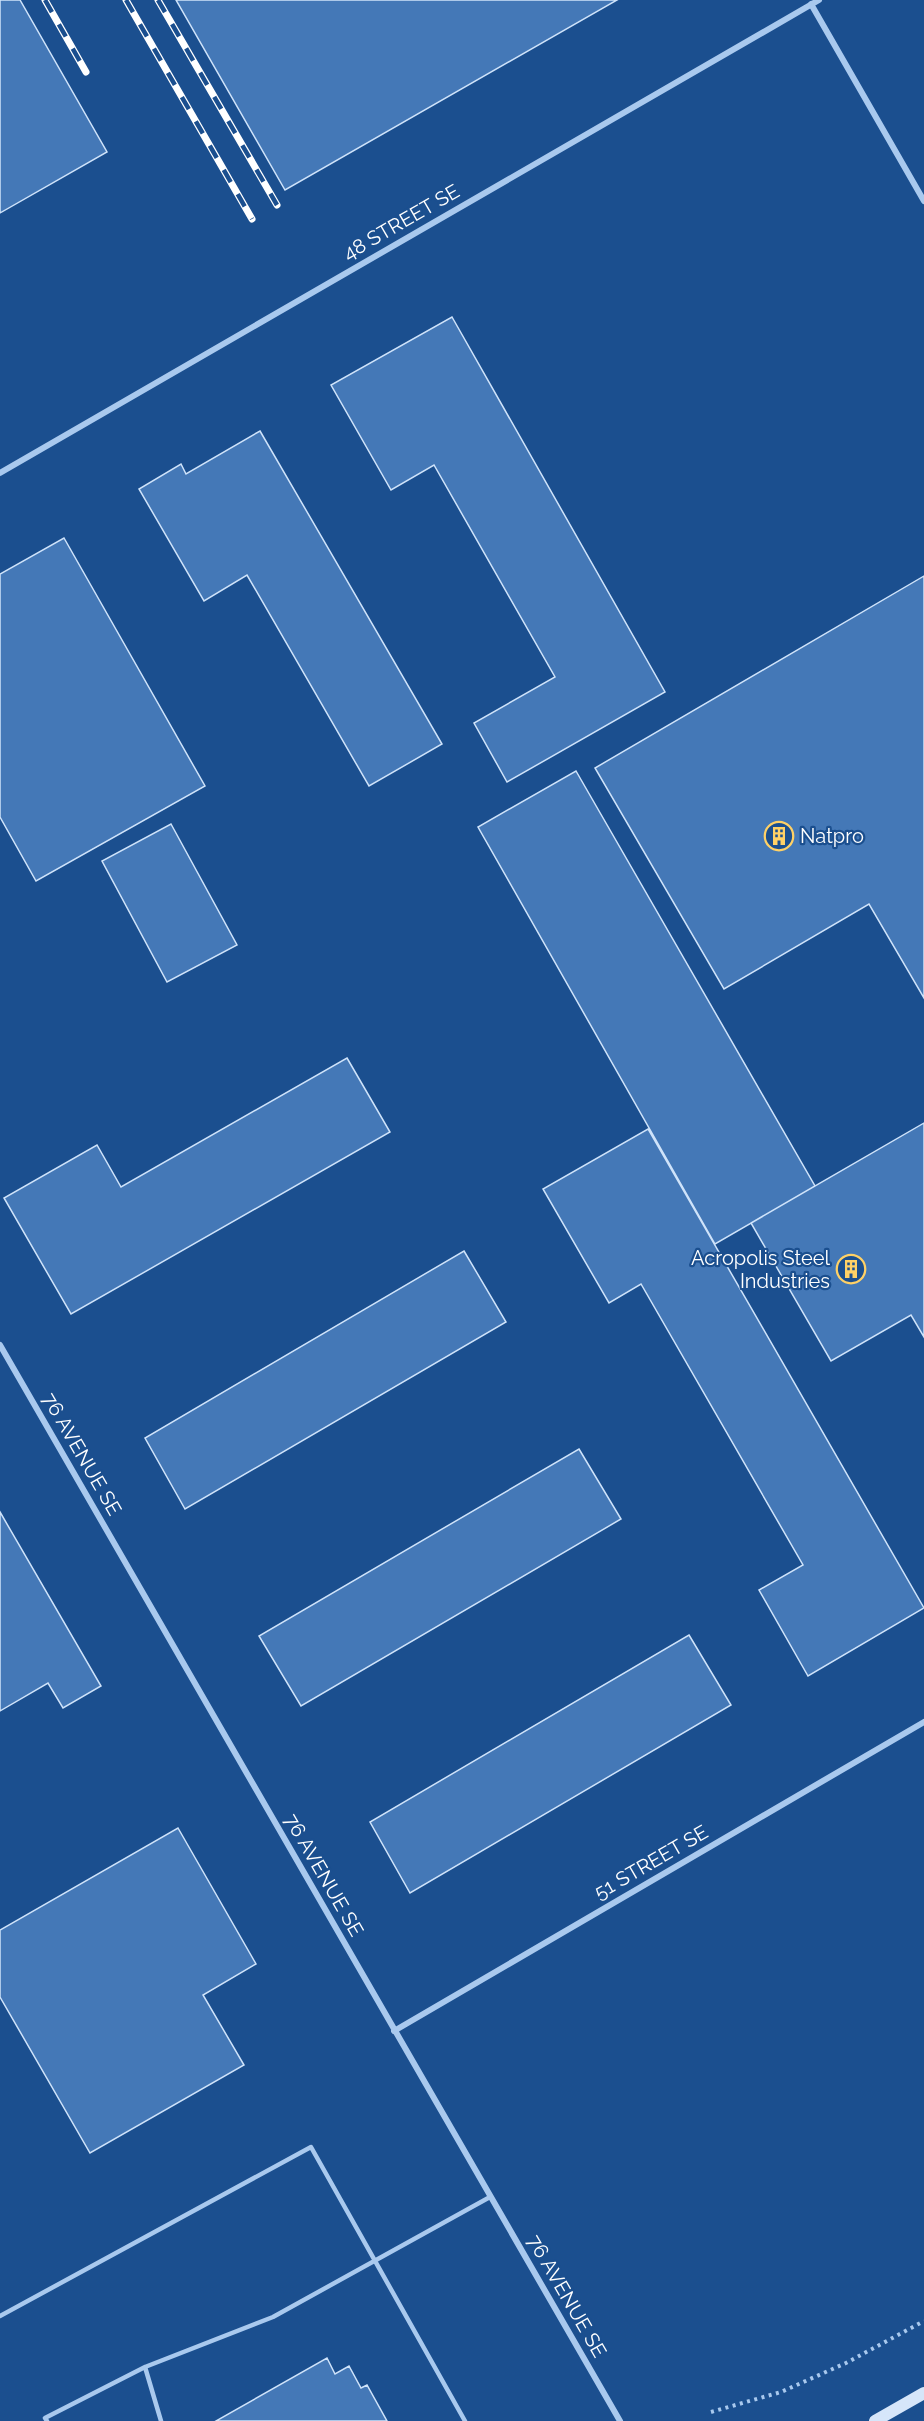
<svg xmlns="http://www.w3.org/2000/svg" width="924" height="2421" viewBox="0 0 924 2421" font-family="Raleway,sans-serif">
<rect width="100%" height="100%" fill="#1b4f8f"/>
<path fill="#4478b7" stroke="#cfe3fa" stroke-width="1.5" d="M0 0H20L107 152 0 213Z
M176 0H617L285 190Z
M452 317 665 692 507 782 474 723 555 677 434 465 391 490 331 385Z
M260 431 442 744 369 786 247 575 204 601 139 489 181 464 186 474Z
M64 538 205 786 36 881 0 817V574Z
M924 576V998L869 904 724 989 595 768Z
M576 771 815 1186 715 1244 478 827Z
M171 824 237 945 167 982 102 861Z
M347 1058 390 1132 71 1314 4 1198 97 1145 121 1187Z
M924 1123V1337L911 1315 831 1361 751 1223Z
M648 1129 924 1608 808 1676 759 1590 803 1565 641 1284 609 1303 543 1189Z
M464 1251 506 1322 185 1509 145 1438Z
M579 1449 621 1519 301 1706 259 1636Z
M0 1512 101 1686 63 1708 48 1683 0 1711Z
M689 1635 731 1705 410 1893 370 1822Z
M178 1828 256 1964 203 1995 244 2065 90 2153 0 1997V1930Z
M327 2358 335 2374 349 2366 361 2388 367 2385 387 2421H216Z"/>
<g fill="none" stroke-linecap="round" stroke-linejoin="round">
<path stroke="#a9c9ee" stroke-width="4" stroke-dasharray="3 4.5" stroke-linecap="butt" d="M711 2412 781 2392 846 2363 924 2321"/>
<path stroke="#a9c9ee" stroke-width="4.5" d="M0 2316 311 2147 465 2421
M145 2367 161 2421
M47 2421 45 2418 145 2367 273 2317 490 2197"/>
<path stroke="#a9c9ee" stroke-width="6" d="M811 4 924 201
M0 473 819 0
M0 1345 620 2421
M394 2031 924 1722"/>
<path stroke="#d6e6fa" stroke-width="12" d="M875 2421 924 2393"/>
<g stroke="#fff" stroke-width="7">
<path id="rail" d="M45 0 86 72
M126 0 252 219
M158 0 277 205"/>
</g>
<use href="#rail" stroke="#1b4f8f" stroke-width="4.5" stroke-dasharray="14" stroke-linecap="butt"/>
</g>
<defs>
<g id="building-ring" transform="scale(1.5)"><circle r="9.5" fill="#1b4f8f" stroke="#ffd166" stroke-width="1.5"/><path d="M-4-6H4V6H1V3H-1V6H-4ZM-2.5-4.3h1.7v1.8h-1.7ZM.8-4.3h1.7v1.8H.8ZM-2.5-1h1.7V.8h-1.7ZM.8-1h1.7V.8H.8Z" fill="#ffd166"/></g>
</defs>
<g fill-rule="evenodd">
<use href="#building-ring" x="779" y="836"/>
<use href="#building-ring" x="851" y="1269"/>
</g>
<g text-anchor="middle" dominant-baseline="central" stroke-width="4.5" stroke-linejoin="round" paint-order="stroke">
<g font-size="20" fill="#fff" stroke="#1b4f8f">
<text transform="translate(401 222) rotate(-30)">48 STREET SE</text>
<text transform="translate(82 1454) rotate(60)">76 AVENUE SE</text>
<text transform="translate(651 1862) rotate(-30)">51 STREET SE</text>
<text transform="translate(324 1875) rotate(60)">76 AVENUE SE</text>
<text transform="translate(567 2296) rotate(60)">76 AVENUE SE</text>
</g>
<g font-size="20" fill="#fff" stroke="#1b4f8f" text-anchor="start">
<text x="800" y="836">Natpro</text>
<text x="830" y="1258" text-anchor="end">Acropolis Steel<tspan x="830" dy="23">Industries</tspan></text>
</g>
</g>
</svg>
